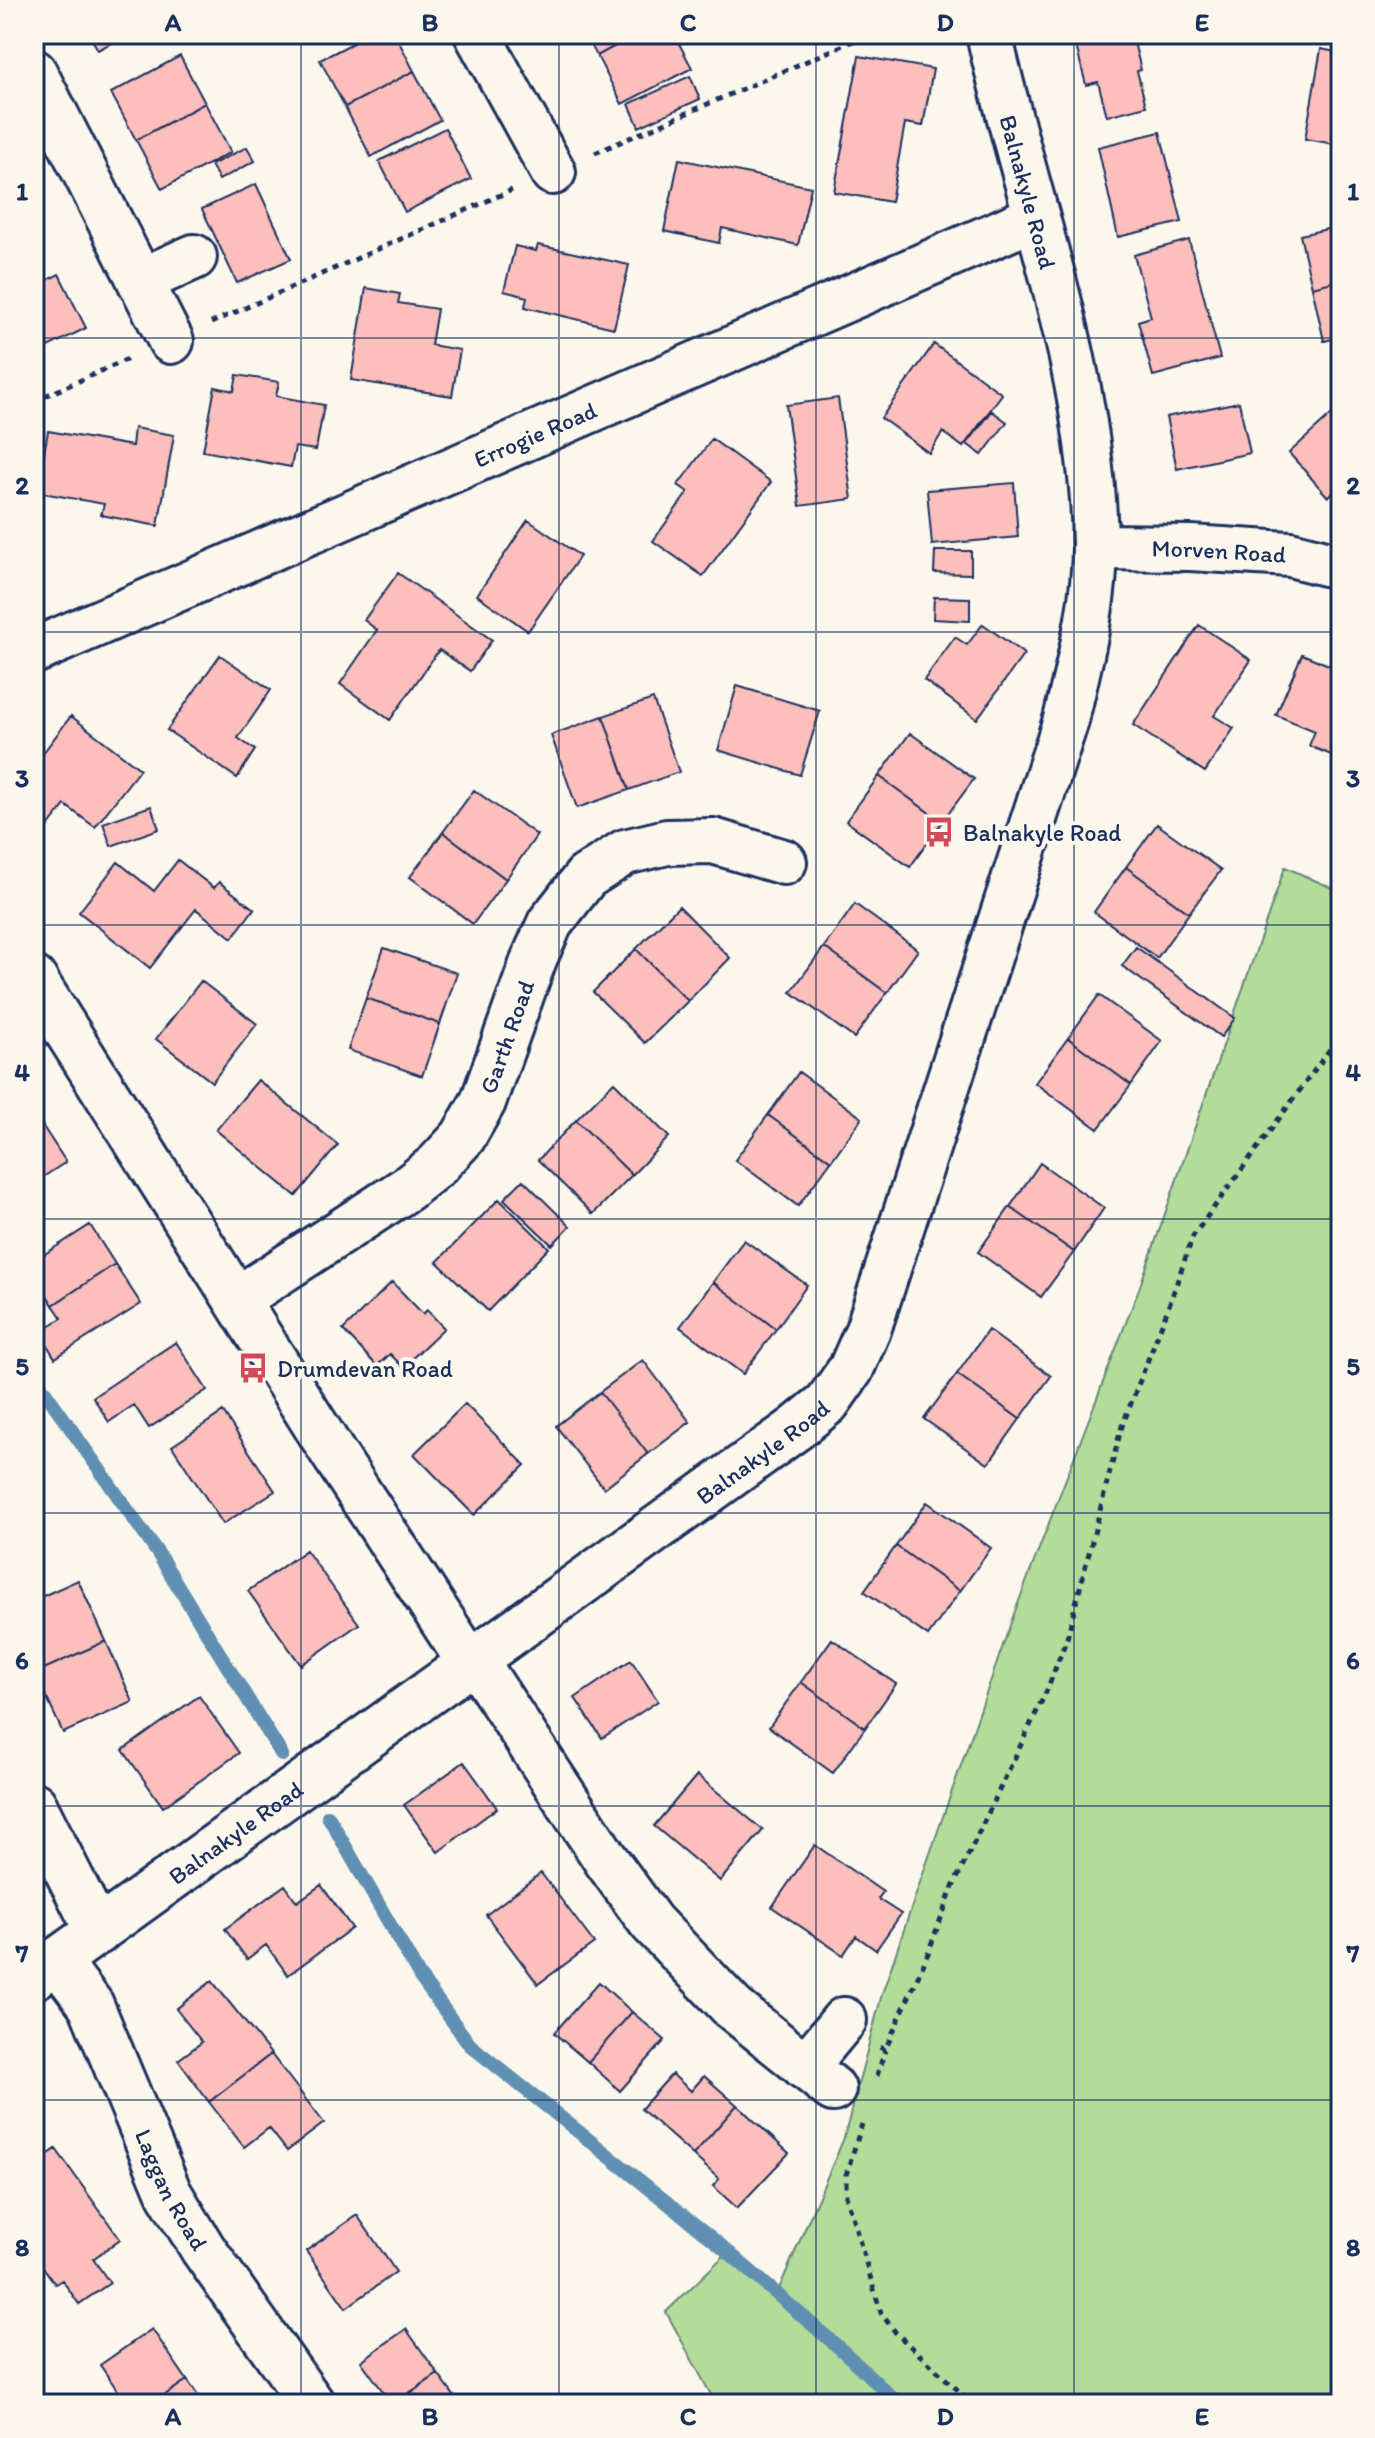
<svg xmlns="http://www.w3.org/2000/svg" width="1375" height="2438" viewBox="0 0 1375 2438" font-family="Itim,sans-serif">
<rect width="100%" height="100%" fill="#fbf7ec"/>
<filter id="ink" filterUnits="userSpaceOnUse"><feTurbulence type="fractalNoise" baseFrequency=".0125" numOctaves="2"/><feDisplacementMap in="SourceGraphic" scale="16" xChannelSelector="R" yChannelSelector="G"/><feConvolveMatrix kernelMatrix="1 2 1 2 8 2 1 2 1" color-interpolation-filters="sRGB"/></filter>
<g filter="url(#ink)">
<path fill="#b4dc99" stroke="#68867c" stroke-width="2" d="M1285 867 1341 892V2404H716L666 2312 732 2248 779 2289 844 2138 882 1994 926 1865 1014 1614 1140 1286Z"/>
<g fill="none" stroke-linecap="round" stroke-linejoin="round">
<path stroke="#5e90b3" stroke-width="14" d="M34 1376 157 1552 282 1755
M328 1816 420 1977 470 2045 719 2244 844 2352 899 2404"/>
</g>
<path fill="#fcbfbb" stroke="#1b2f5e" stroke-width="2" d="M89 34H128L98 50Z
M370 34H395L414 71 345 107 320 60Z
M585 34H637L597 56Z
M637 34H674L692 68 622 104 597 56Z
M1073 34H1132L1141 70 1137 71 1146 106 1107 116 1098 82 1086 85Z
M1321 49 1341 53V145L1305 139Z
M180 56 205 103 136 140 111 93Z
M859 56 933 69 923 126 905 123 891 202 834 192Z
M414 71 440 120 371 157 345 107Z
M690 76 700 99 639 127 629 104Z
M205 103 231 152 162 189 136 140Z
M445 128 471 179 405 212 379 161Z
M1160 132 1182 222 1118 237 1098 147Z
M247 147 255 161 219 180 211 165Z
M679 159 811 187 798 245 722 228 719 243 664 231Z
M256 184 291 259 237 283 202 209Z
M1341 226V280L1312 287 1300 235Z
M1189 240 1220 358 1153 376 1138 321 1151 317 1134 255Z
M538 245 629 265 614 328 525 307 527 297 504 291 515 246 536 251Z
M59 274 86 328 34 354V287Z
M1341 280V337L1324 341 1312 287Z
M366 288 400 294 398 303 437 309 431 345 460 350 452 396 351 380Z
M934 344 1002 394 963 447 943 432 929 453 881 418Z
M237 375 279 382 276 396 324 405 316 450 295 447 291 467 203 451 215 387 234 391Z
M838 398 852 499 800 506 786 405Z
M1239 402 1250 453 1177 469 1166 417Z
M1341 406V485L1328 497 1289 453Z
M992 411 1007 422 982 455 967 444Z
M134 428 174 435 158 526 101 515 104 504 37 492 48 431 132 446Z
M712 439 771 482 703 576 653 541 688 492 678 485Z
M1014 483 1018 537 932 545 927 490Z
M528 520 580 556 528 631 477 595Z
M935 551H971V574L934 573Z
M398 573 492 640 470 671 439 650 390 720 340 684 377 630 364 620Z
M934 597 970 598V621L933 619Z
M983 624 1024 654 977 719 924 680 955 637 967 645Z
M1199 625 1251 660 1214 716 1234 728 1205 772 1133 725Z
M1302 654 1341 670V759L1309 746 1315 731 1276 715Z
M220 655 271 690 238 738 255 750 237 778 167 730Z
M737 686 820 711 800 775 718 750Z
M653 699 679 772 629 790 603 716Z
M71 716 140 769 95 827 65 805 48 827 34 817V765Z
M603 716 629 790 577 808 551 735Z
M910 733 974 779 942 822 879 776Z
M879 776 942 822 910 867 846 821Z
M474 790 537 835 506 879 443 832Z
M151 806 159 829 111 846 103 823Z
M1157 824 1221 870 1189 913 1126 867Z
M443 832 506 879 473 924 410 877Z
M178 860 214 888 219 882 254 909 232 938 196 909 150 968 79 912 118 862 154 891Z
M1126 867 1189 913 1157 958 1094 912Z
M855 904 918 950 887 993 824 947Z
M679 906 730 958 688 1001 636 949Z
M824 947 887 993 854 1038 791 992Z
M1136 947 1235 1018 1221 1037 1122 966Z
M384 948 457 973 440 1024 366 998Z
M636 949 688 1001 645 1043 593 992Z
M201 981 257 1024 212 1082 156 1039Z
M1099 995 1162 1041 1131 1085 1068 1038Z
M366 998 440 1024 422 1076 348 1050Z
M1068 1038 1131 1085 1098 1129 1035 1083Z
M799 1072 862 1118 831 1161 768 1115Z
M258 1080 338 1145 296 1196 216 1130Z
M614 1082 669 1137 632 1175 576 1120Z
M768 1115 831 1161 798 1206 735 1160Z
M38 1119 66 1162 34 1183V1122Z
M576 1120 632 1175 593 1214 538 1160Z
M1040 1163 1104 1208 1074 1252 1010 1207Z
M523 1180 570 1226 552 1245 504 1199Z
M499 1199 549 1248 488 1311 437 1262Z
M1010 1207 1074 1252 1041 1297 978 1252Z
M90 1225 115 1264 53 1305 34 1275V1261Z
M744 1240 807 1285 776 1329 713 1282Z
M115 1264 141 1304 55 1358 39 1332 62 1318 53 1305Z
M392 1282 423 1314 427 1310 444 1328 403 1367 390 1354 377 1366 343 1330Z
M713 1282 776 1329 743 1374 680 1327Z
M988 1330 1051 1376 1020 1419 957 1374Z
M176 1342 207 1390 149 1428 134 1405 109 1422 93 1397Z
M643 1360 690 1422 648 1454 600 1392Z
M957 1374 1020 1419 988 1464 924 1419Z
M600 1392 648 1454 604 1488 556 1426Z
M465 1404 525 1465 474 1515 414 1454Z
M223 1412 275 1491 223 1524 172 1446Z
M927 1502 991 1548 960 1591 896 1546Z
M896 1546 960 1591 928 1636 864 1591Z
M306 1550 359 1624 301 1665 248 1591Z
M78 1580 106 1641 35 1673 34 1600Z
M832 1639 896 1684 865 1728 801 1682Z
M106 1641 133 1702 63 1733 35 1673Z
M631 1660 658 1701 602 1738 575 1698Z
M801 1682 865 1728 833 1773 769 1727Z
M199 1696 239 1753 163 1807 123 1750Z
M464 1762 497 1808 438 1852 404 1805Z
M697 1775 763 1830 720 1881 654 1826Z
M815 1845 883 1892 878 1899 901 1914 876 1950 856 1936 843 1955 772 1907Z
M541 1873 594 1943 538 1984 486 1915Z
M285 1885 297 1902 321 1885 352 1928 288 1975 266 1945 247 1959 225 1929Z
M212 1981 271 2054 209 2102 178 2060 202 2042 176 2009Z
M599 1982 632 2012 588 2062 554 2033Z
M632 2012 665 2040 620 2091 588 2062Z
M271 2054 324 2123 287 2151 269 2128 244 2147 209 2102Z
M672 2074 691 2091 704 2076 737 2105 693 2155 641 2109Z
M737 2105 789 2153 737 2208 713 2186 719 2179 693 2155Z
M56 2149 120 2239 93 2259 110 2283 79 2304 62 2280 55 2284 34 2254V2165Z
M357 2215 396 2272 346 2308 306 2251Z
M152 2329 187 2380 152 2404H127L100 2365Z
M406 2329 438 2374 392 2404 361 2361Z
M438 2374 460 2404H395Z
M187 2380 204 2404H152Z"/>
<g fill="none" stroke-linecap="round" stroke-linejoin="round">
<g stroke="#1b2f5e" stroke-width="50">
<g id="street">
<path d="M477 34 553 172"/>
<path d="M34 72 171 341"/>
<path d="M140 281 194 257"/>
<path id="s1" d="M1095 547 1190 548 1290 554 1341 567"/>
<path id="s2" d="M34 651 1036 217"/>
<path d="M34 979 333 1453 470 1663"/>
<path id="s3" d="M238 1299 408 1188 437 1165 463 1137 483 1102 534 959 550 923 586 877 625 852 667 842 713 841 784 862"/>
<path d="M475 1660 606 1860 651 1922 733 2008 833 2089"/>
<path d="M34 1805 98 1932"/>
<path id="s4" d="M57 1960 91 2005 169 2193 203 2249 312 2404"/>
<path id="s5" d="M34 1977 795 1429 827 1403 851 1369 868 1330 1066 720C1079 663 1095 605 1095 546 1093 371 1027 203 989 34"/>
<path d="M805 2067 844 2020"/>
</g>
</g>
<path stroke="#1b2f5e" stroke-width="5" stroke-dasharray="6 6" stroke-linecap="butt" d="M595 153 869 34
M211 323 512 190
M34 401 128 359
M880 2047 885 2050 925 1961 952 1889 1047 1690 1067 1638 1121 1429 1167 1311 1193 1236 1341 1034
M877 2076 885 2050
M862 2124 846 2175V2196L881 2313 896 2333 973 2404"/>
<use href="#street" stroke="#fbf7ec" stroke-width="44"/>
</g>
</g>
<path fill="none" stroke="#1b2f5e" stroke-width="2" stroke-opacity="0.55" d="M301 34V2404M559 34V2404M816 34V2404M1074 34V2404M34 338H1341M34 632H1341M34 925H1341M34 1219H1341M34 1513H1341M34 1806H1341M34 2100H1341"/>
<defs>
<g id="bus-bare" transform="scale(2.4)"><path d="M-5-6H5V4H4V6H2V4H-2V6H-4V4H-5ZM-3.5-4V0h7V-4ZM-3.5 1.2v1.5H-2V1.2ZM2 1.2v1.5H3.5V1.2Z" fill="#d1495b" stroke="#fbf7ec" stroke-width="2.5" paint-order="stroke"/></g>
</defs>
<g fill-rule="evenodd">
<use href="#bus-bare" x="939" y="832"/>
<use href="#bus-bare" x="253" y="1368"/>
</g>
<g text-anchor="middle" dominant-baseline="central" stroke-width="8" stroke-linejoin="round" paint-order="stroke">
<g font-size="24" fill="#1b2f5e" stroke="#fbf7ec">
<text transform="translate(1028 192) rotate(75)">Balnakyle Road</text>
<text stroke="none"><textPath href="#s2" startOffset="546">Errogie Road</textPath></text>
<text stroke="none"><textPath href="#s1" startOffset="124">Morven Road</textPath></text>
<text stroke="none"><textPath href="#s3" startOffset="388">Garth Road</textPath></text>
<text stroke="none"><textPath href="#s5" startOffset="898">Balnakyle Road</textPath></text>
<text stroke="none"><textPath href="#s5" startOffset="248">Balnakyle Road</textPath></text>
<text stroke="none"><textPath href="#s4" startOffset="258">Laggan Road</textPath></text>
</g>
<g font-size="24" fill="#1b2f5e" stroke="#fbf7ec" text-anchor="start">
<text x="963" y="832">Balnakyle Road</text>
<text x="277" y="1368">Drumdevan Road</text>
</g>
</g>
<rect width="1375" height="2438" fill="none" stroke="#fbf7ec" stroke-width="88"/>
<rect x="44" y="44" width="1287" height="2350" fill="none" stroke="#1b2f5e" stroke-width="3"/>
<g font-size="26" text-anchor="middle" font-weight="bold" fill="#1b2f5e">
<text x="173" y="31">A</text>
<text x="430" y="31">B</text>
<text x="688" y="31">C</text>
<text x="945" y="31">D</text>
<text x="1202" y="31">E</text>
<text x="22" y="200">1</text>
<text x="1353" y="200">1</text>
<text x="22" y="494">2</text>
<text x="1353" y="494">2</text>
<text x="22" y="787">3</text>
<text x="1353" y="787">3</text>
<text x="22" y="1081">4</text>
<text x="1353" y="1081">4</text>
<text x="22" y="1375">5</text>
<text x="1353" y="1375">5</text>
<text x="22" y="1669">6</text>
<text x="1353" y="1669">6</text>
<text x="22" y="1962">7</text>
<text x="1353" y="1962">7</text>
<text x="22" y="2256">8</text>
<text x="1353" y="2256">8</text>
<text x="173" y="2425">A</text>
<text x="430" y="2425">B</text>
<text x="688" y="2425">C</text>
<text x="945" y="2425">D</text>
<text x="1202" y="2425">E</text>
</g>
</svg>
